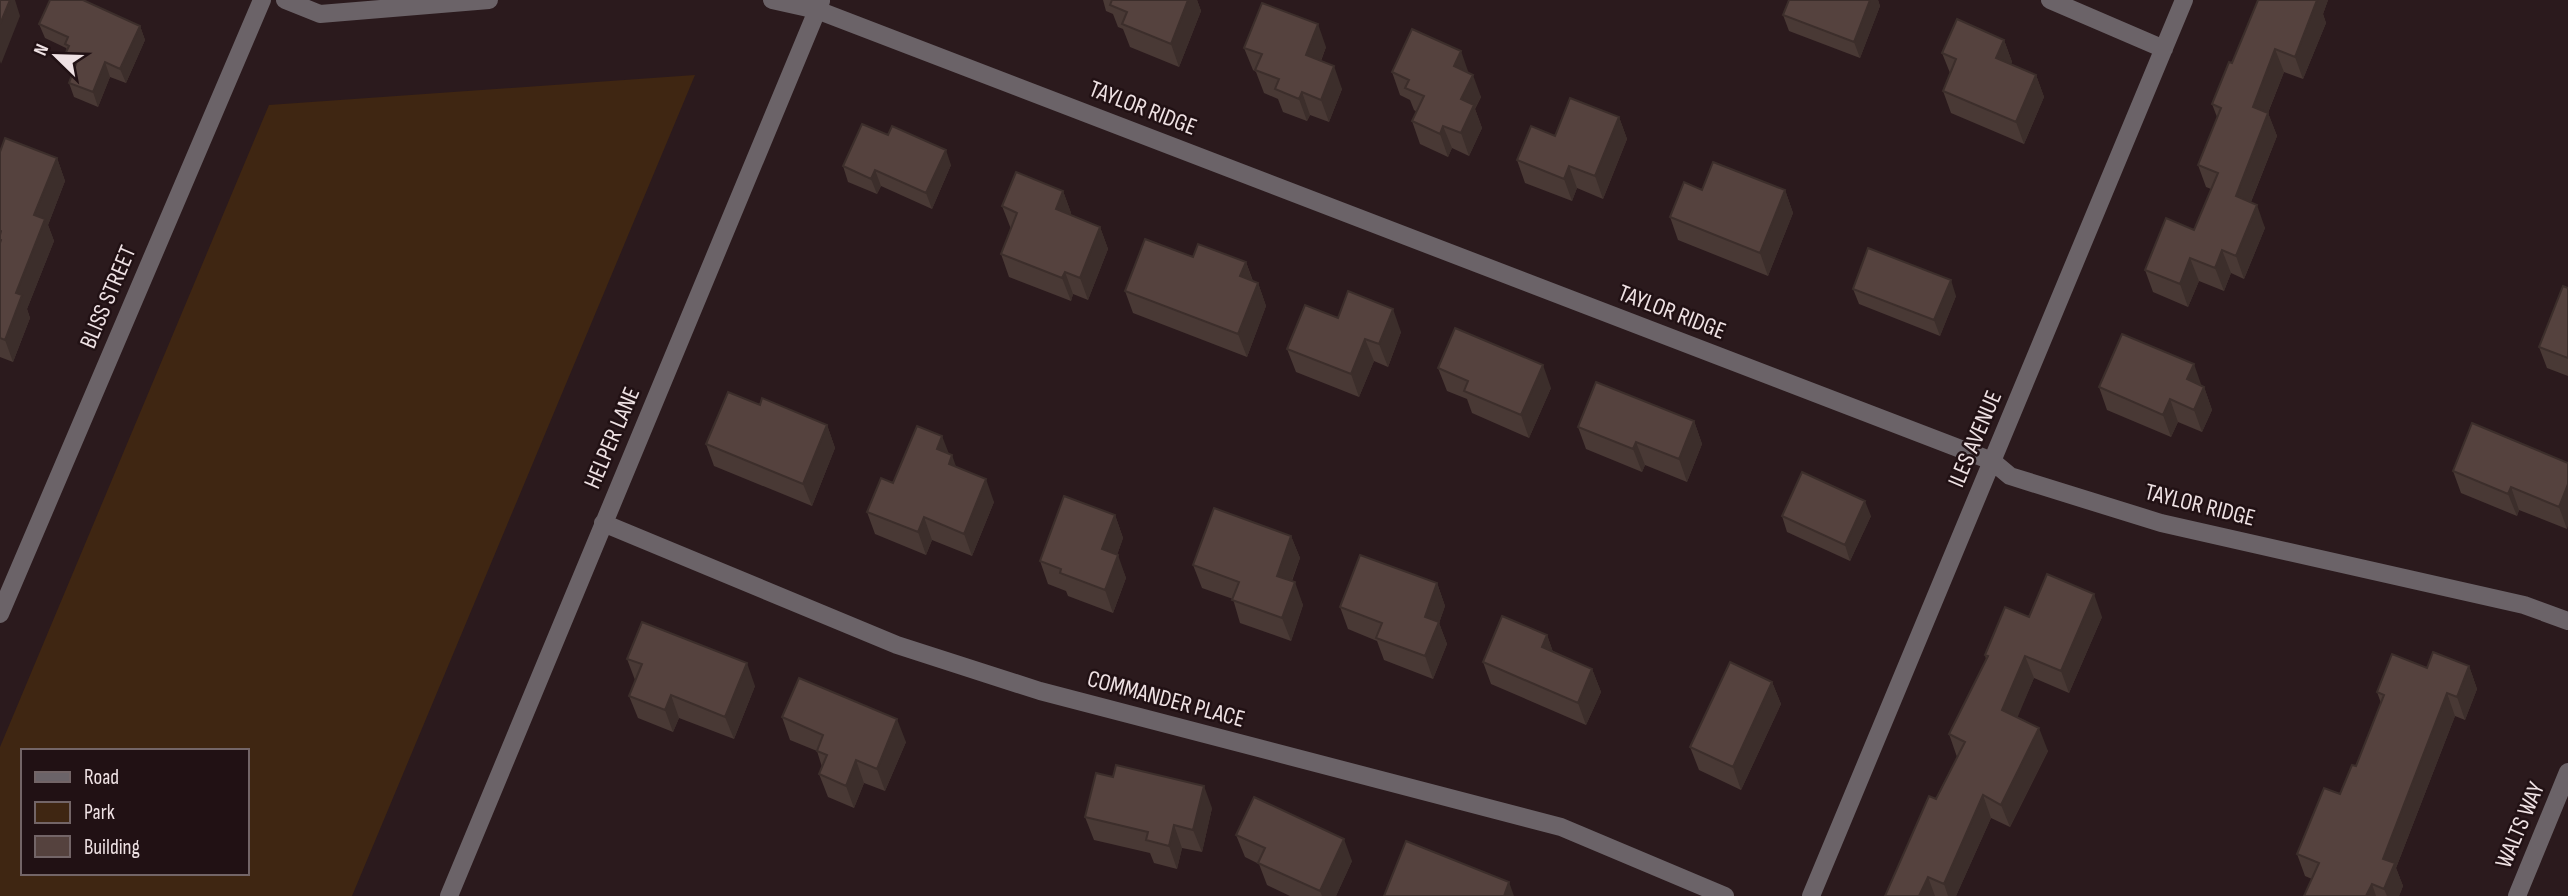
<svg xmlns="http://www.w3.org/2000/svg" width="2568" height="896" viewBox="0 0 2568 896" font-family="'Sofia Sans Condensed',sans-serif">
<rect width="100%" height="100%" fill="#2b1a1d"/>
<path fill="#3f2612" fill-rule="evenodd" d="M695 75 352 896H0V747L269 105ZM23 751H247V873H23Z"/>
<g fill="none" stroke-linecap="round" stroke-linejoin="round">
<path stroke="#6b6368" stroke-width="18" d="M285 0 320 14 489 0
M772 0 817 10 1992 461 2010 476 2161 523 2524 605 2568 621
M2050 0 2164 49
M603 523 897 645 1040 691 1561 827 1725 896
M0 614 262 0
M449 896 821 1
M1811 896 2184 0
M2517 896 2568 772"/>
</g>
<path fill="#493935" d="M1103 0H1197L1201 11 1179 67 1130 47 1123 29 1118 27 1113 14 1106 11Z
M1789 0H1878L1880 6 1860 58 1789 31 1783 15Z
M2258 0H2328L2323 14 2326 23 2303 79 2284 72 2268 113 2277 136 2251 202 2265 228 2244 279 2231 273 2224 291 2199 281 2188 307 2153 292 2145 270 2194 230 2211 189 2206 187 2198 165 2217 117 2212 104 2232 63Z
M39 24 140 26 145 40 126 83 110 77 98 107 74 97 69 83 72 75 69 73 63 59 67 50 66 48 45 38Z
M2004 40 2012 62 2011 64 2036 75 2044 97 2024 144 1951 113 1943 91 1950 73 1942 53Z
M1326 47 1321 61 1342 89 1329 122 1310 115 1307 121 1283 112 1278 99 1264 93 1256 72 1253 70 1244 48Z
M1392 72 1468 73 1481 97 1475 109 1482 128 1469 156 1452 148 1448 157 1420 144 1412 121 1417 112 1414 110 1410 100 1400 95Z
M1619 117 1627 139 1603 199 1577 188 1572 201 1525 183 1517 160 1555 136Z
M0 152 57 158 65 181 48 225 54 241 27 309 30 318 13 362 0 357Z
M951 165 932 209 881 186 877 194 848 182 843 166Z
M1702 190H1785L1793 213 1768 276 1678 240 1670 217Z
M1063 191 1071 213V215L1100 227 1108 249 1088 300 1073 294 1071 301 1009 277 1001 254 1011 229 1002 206Z
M1193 257 1246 262 1253 281 1258 283 1266 306 1247 357 1133 313 1125 291Z
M2568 288V376L2547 368 2539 347Z
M1853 289 1956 296 1940 336 1859 304Z
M1338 318 1401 332 1388 367 1374 361 1359 397 1296 372 1287 349Z
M1438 368 1551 388 1529 438 1472 413 1467 399 1447 391Z
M2202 386 2204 387 2212 410 2202 432 2178 422 2171 437 2107 410 2099 387Z
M1694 421 1702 444 1687 482 1645 465 1642 472 1586 449 1578 427Z
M827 425 835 448 812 506 714 466 706 444Z
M949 454 956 467 994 502 972 556 932 540 926 555 875 534 867 512 893 483Z
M2568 463 2567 529 2519 510 2517 516 2461 493 2453 471Z
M1115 515 1123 538 1117 555 1126 578 1113 613 1068 596 1066 591 1048 584 1040 561Z
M1782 516H1871L1850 561 1787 532Z
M1291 536 1300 558 1292 581 1303 605 1291 641 1240 623 1233 599 1202 588 1193 565Z
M1437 583 1445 606 1439 623 1447 644 1433 679 1384 660 1377 641 1348 629 1340 607Z
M2029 617H2102L2069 693 2034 678 2017 717 2048 751 2010 827 1991 818 1956 896H1885L1957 757 1949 734 1986 659 1985 655Z
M1547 635 1553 652 1592 669 1601 692 1586 725 1491 684 1483 662Z
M627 659 755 686 734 739 679 718 673 732 638 718 629 696 635 680Z
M2469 666 2477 689 2465 720 2455 716 2396 868 2403 886 2399 896H2304L2312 879 2305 876 2297 854 2340 794 2356 766 2381 703 2377 692Z
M1772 682 1781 704 1741 790 1699 770 1690 747Z
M782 717 906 742 885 791 864 783 854 808 828 797 819 774 822 767 817 751 790 740Z
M1212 808 1202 852 1182 848 1177 869 1154 863 1150 853 1094 840 1085 817Z
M1236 835 1352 861 1336 896H1290L1267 885 1259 864 1245 857Z"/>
<path fill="#3c2e2b" d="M10 0H15L20 16 1 64 0 61V24Z
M1188 0H1197L1201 11 1179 67 1171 44Z
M1870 0H1878L1880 6 1860 58 1854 42Z
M2313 0H2328L2323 14 2326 23 2303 79 2295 57Z
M1318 24 1326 47 1314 78 1306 55Z
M140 26 145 40 126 83 120 69Z
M2004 40 2012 62 2004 80 1996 58Z
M2275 49 2284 72 2261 130 2253 107Z
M1461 51 1469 74 1454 66Z
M105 62 110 77 98 107 93 92Z
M1334 66 1342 89 1329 122 1321 100Z
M1473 75 1481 97 1475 109 1482 128 1469 156 1461 133V99Z
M2036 75 2044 97 2024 144 2016 122Z
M1302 92 1310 115 1307 121 1299 99Z
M2268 113 2277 136 2244 219 2236 196Z
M1619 117 1627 139 1603 199 1595 176Z
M1443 126 1452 148 1448 157 1440 134Z
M946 150 951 165 932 209 926 193Z
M57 158 65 181 48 225 54 241 27 309 30 318 13 362 5 340 34 215Z
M1569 166 1577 188 1572 201 1564 179Z
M875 170 881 186 877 194 871 179Z
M1785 190 1793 213 1768 276 1760 253Z
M1063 191 1071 213 1064 232 1056 209Z
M2257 205 2265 228 2244 279 2236 256Z
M1100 227 1108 249 1088 300 1080 278Z
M2222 250 2231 273 2224 291 2215 268Z
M2190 258 2199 281 2188 307 2180 284Z
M1246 262 1254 285 1240 276Z
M1065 272 1073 294 1071 301 1062 278Z
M1951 280 1956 296 1940 336 1934 320Z
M1258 283 1266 306 1247 357 1238 334Z
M1393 309 1401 332 1388 367 1379 344Z
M1365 339 1374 361 1359 397 1351 374Z
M2194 364 2202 387 2187 379Z
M1543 365 1551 388 1529 438 1521 415Z
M2204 387 2212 410 2202 432 2194 410Z
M2170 399 2178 422 2171 437 2163 415Z
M1694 421 1702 444 1687 482 1679 459Z
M827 425 835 448 812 506 803 484Z
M942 436 951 459 937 449Z
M1636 442 1645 465 1642 472 1633 449Z
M952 455 960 478 949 464Z
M986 479 994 502 972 556 964 534Z
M2568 484V526L2567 529 2559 507Z
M2511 487 2519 510 2517 516 2508 494Z
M1865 501 1871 516 1850 561 1845 545Z
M1115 515 1123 538 1111 572 1102 549Z
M924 517 932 540 926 555 918 532Z
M1291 536 1300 558 1285 598 1277 576Z
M1118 555 1126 578 1113 613 1105 590Z
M1295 582 1303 605 1291 641 1282 618Z
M1437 583 1445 606 1439 623 1447 644 1433 679 1425 656V617Z
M2094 594 2102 617 2069 693 2061 671Z
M1547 635 1555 658 1542 647Z
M2025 656 2034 678 2011 733 2002 710Z
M747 663 755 686 734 739 725 717Z
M2469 666 2477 689 2465 720 2457 697Z
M1592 669 1601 692 1586 725 1578 703Z
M1772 682 1781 704 1741 790 1733 767Z
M2447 693 2455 716 2396 868 2403 886 2399 896H2387L2384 889 2383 859Z
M671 695 679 718 673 732 665 710Z
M897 719 906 742 885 791 877 769Z
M2039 728 2048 751 2010 827 2001 805Z
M856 760 864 783 854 808 846 786Z
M1204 786 1212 808 1202 852 1193 830Z
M1983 795 1991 818 1956 896H1948L1944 884Z
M1174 825 1182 848 1177 869 1169 846Z
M1344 839 1352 861 1336 896H1322L1320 891Z
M1928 877 1935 896H1919Z
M1509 882 1514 896H1504Z
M2372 884 2376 896H2366Z"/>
<path fill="#55423e" stroke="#3c2e2b" stroke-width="2" d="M0 0H10L0 24Z
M50 0H83L140 26 120 69 105 62 93 92 69 83 76 64 63 59 69 46 65 44 68 37 39 24Z
M1112 0H1188L1171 44 1122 24 1127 12 1110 5Z
M1789 0H1870L1854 42 1783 15Z
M2258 0H2317L2295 57 2275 49 2253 107 2268 113 2236 196 2257 205 2236 256 2222 250 2215 268 2190 258 2180 284 2145 270 2166 218 2194 230 2218 173 2198 165 2221 108 2212 104 2229 62 2232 63Z
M1262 3 1318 24 1306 55 1334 66 1321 100 1302 92 1299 99 1275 89 1279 79 1255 70 1262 54 1244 48Z
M1957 19 2004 40 1996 58 2036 75 2016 122 1943 91 1956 59 1942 53Z
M1412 29 1461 51 1454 66 1473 75 1461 99 1474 105 1461 133 1443 126 1440 134 1412 121 1424 96 1405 88 1409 80 1392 72Z
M1570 98 1619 117 1595 176 1569 166 1564 179 1517 160 1531 126 1555 136Z
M862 124 888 135 892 126 946 150 926 193 875 170 871 179 843 166Z
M5 138 57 158 34 215 45 219 16 293 22 295 5 340 0 338V243L1 240 0 239V235L1 231 0 230V152Z
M1713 162 1785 190 1760 253 1670 217 1684 182 1702 190Z
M1016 172 1063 191 1056 209 1100 227 1080 278 1065 272 1062 278 1001 254 1017 213 1002 206Z
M1145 239 1193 257 1198 244 1246 262 1240 276 1258 283 1238 334 1125 291Z
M1868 248 1951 280 1934 320 1853 289Z
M2563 286 2568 288V358L2539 347Z
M1348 291 1393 309 1379 344 1365 339 1351 374 1287 349 1305 305 1338 318Z
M1455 328 1543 365 1521 415 1464 391 1468 381 1438 368Z
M2122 334 2194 364 2187 379 2204 387 2194 410 2170 399 2163 415 2099 387Z
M1596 382 1694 421 1679 459 1636 442 1633 449 1578 427Z
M728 392 760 405 762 398 827 425 803 484 706 444Z
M2472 423 2568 463V484L2559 507 2511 487 2508 494 2453 471Z
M917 426 942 436 937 449 952 455 949 464 986 479 964 534 924 517 918 532 867 512 881 478 893 483Z
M1802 472 1865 501 1845 545 1782 516Z
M1064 496 1115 515 1102 549 1118 555 1105 590 1060 573 1061 569 1040 561Z
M1214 508 1291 536 1277 576 1295 582 1282 618 1232 600 1239 582 1193 565Z
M1360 555 1437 583 1425 617 1439 622 1425 656 1376 638 1382 623 1340 607Z
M2047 574 2094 594 2061 671 2025 656 2002 710 2039 728 2001 805 1983 795 1944 884 1928 877 1919 896H1885L1929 796 1936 799 1965 742 1949 734 1988 656 1985 655 2005 607 2029 617Z
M1502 616 1547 635 1542 647 1592 669 1578 703 1483 662Z
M642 622 747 663 725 717 671 695 665 710 629 696 642 664 627 659Z
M2433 652 2469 666 2457 697 2447 693 2383 859 2395 863 2384 889 2372 884 2366 896H2304L2319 863 2297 854 2324 788 2340 794 2352 765 2356 766 2384 695 2377 692 2392 654 2427 668Z
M1730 662 1772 682 1733 767 1690 747Z
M799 678 897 719 877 769 856 760 846 786 819 774 827 755 817 751 823 735 782 717Z
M1116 765 1204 786 1193 830 1174 825 1169 846 1146 840 1148 832 1085 817 1096 773 1113 777Z
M1254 797 1344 839 1320 891 1258 863 1265 848 1236 835Z
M1406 841 1509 882 1504 896H1384Z"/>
<g text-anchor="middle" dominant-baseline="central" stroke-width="5" stroke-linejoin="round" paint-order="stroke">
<g font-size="24" fill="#efe2e4" stroke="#211114">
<text transform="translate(1143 108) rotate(21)">TAYLOR RIDGE</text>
<text transform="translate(108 297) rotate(-67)">BLISS STREET</text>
<text transform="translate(1672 312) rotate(21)">TAYLOR RIDGE</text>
<text transform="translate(612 438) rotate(-67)">HELPER LANE</text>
<text transform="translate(1975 439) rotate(-67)">ILES AVENUE</text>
<text transform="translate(2200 505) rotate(14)">TAYLOR RIDGE</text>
<text transform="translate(1166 699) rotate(15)">COMMANDER PLACE</text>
<text transform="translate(2520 825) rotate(-67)">WALTS WAY</text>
</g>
</g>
<rect x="21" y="749" width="228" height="126" fill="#211114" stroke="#736567" stroke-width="2"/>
<rect x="35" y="772" width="35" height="10" fill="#6b6368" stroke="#736567" stroke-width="2"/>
<text x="84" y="784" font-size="21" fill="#efe2e4">Road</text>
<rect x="35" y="802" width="35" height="21" fill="#3f2612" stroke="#736567" stroke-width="2"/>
<text x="84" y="819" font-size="21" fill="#efe2e4">Park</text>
<rect x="35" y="836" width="35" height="21" fill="#55423e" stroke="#736567" stroke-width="2"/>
<text x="84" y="854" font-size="21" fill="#efe2e4">Building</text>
<g transform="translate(56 56) rotate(293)" stroke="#211114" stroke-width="5" paint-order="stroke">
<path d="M0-5L12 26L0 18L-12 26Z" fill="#efe2e4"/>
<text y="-10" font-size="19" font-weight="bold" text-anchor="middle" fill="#efe2e4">N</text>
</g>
</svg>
